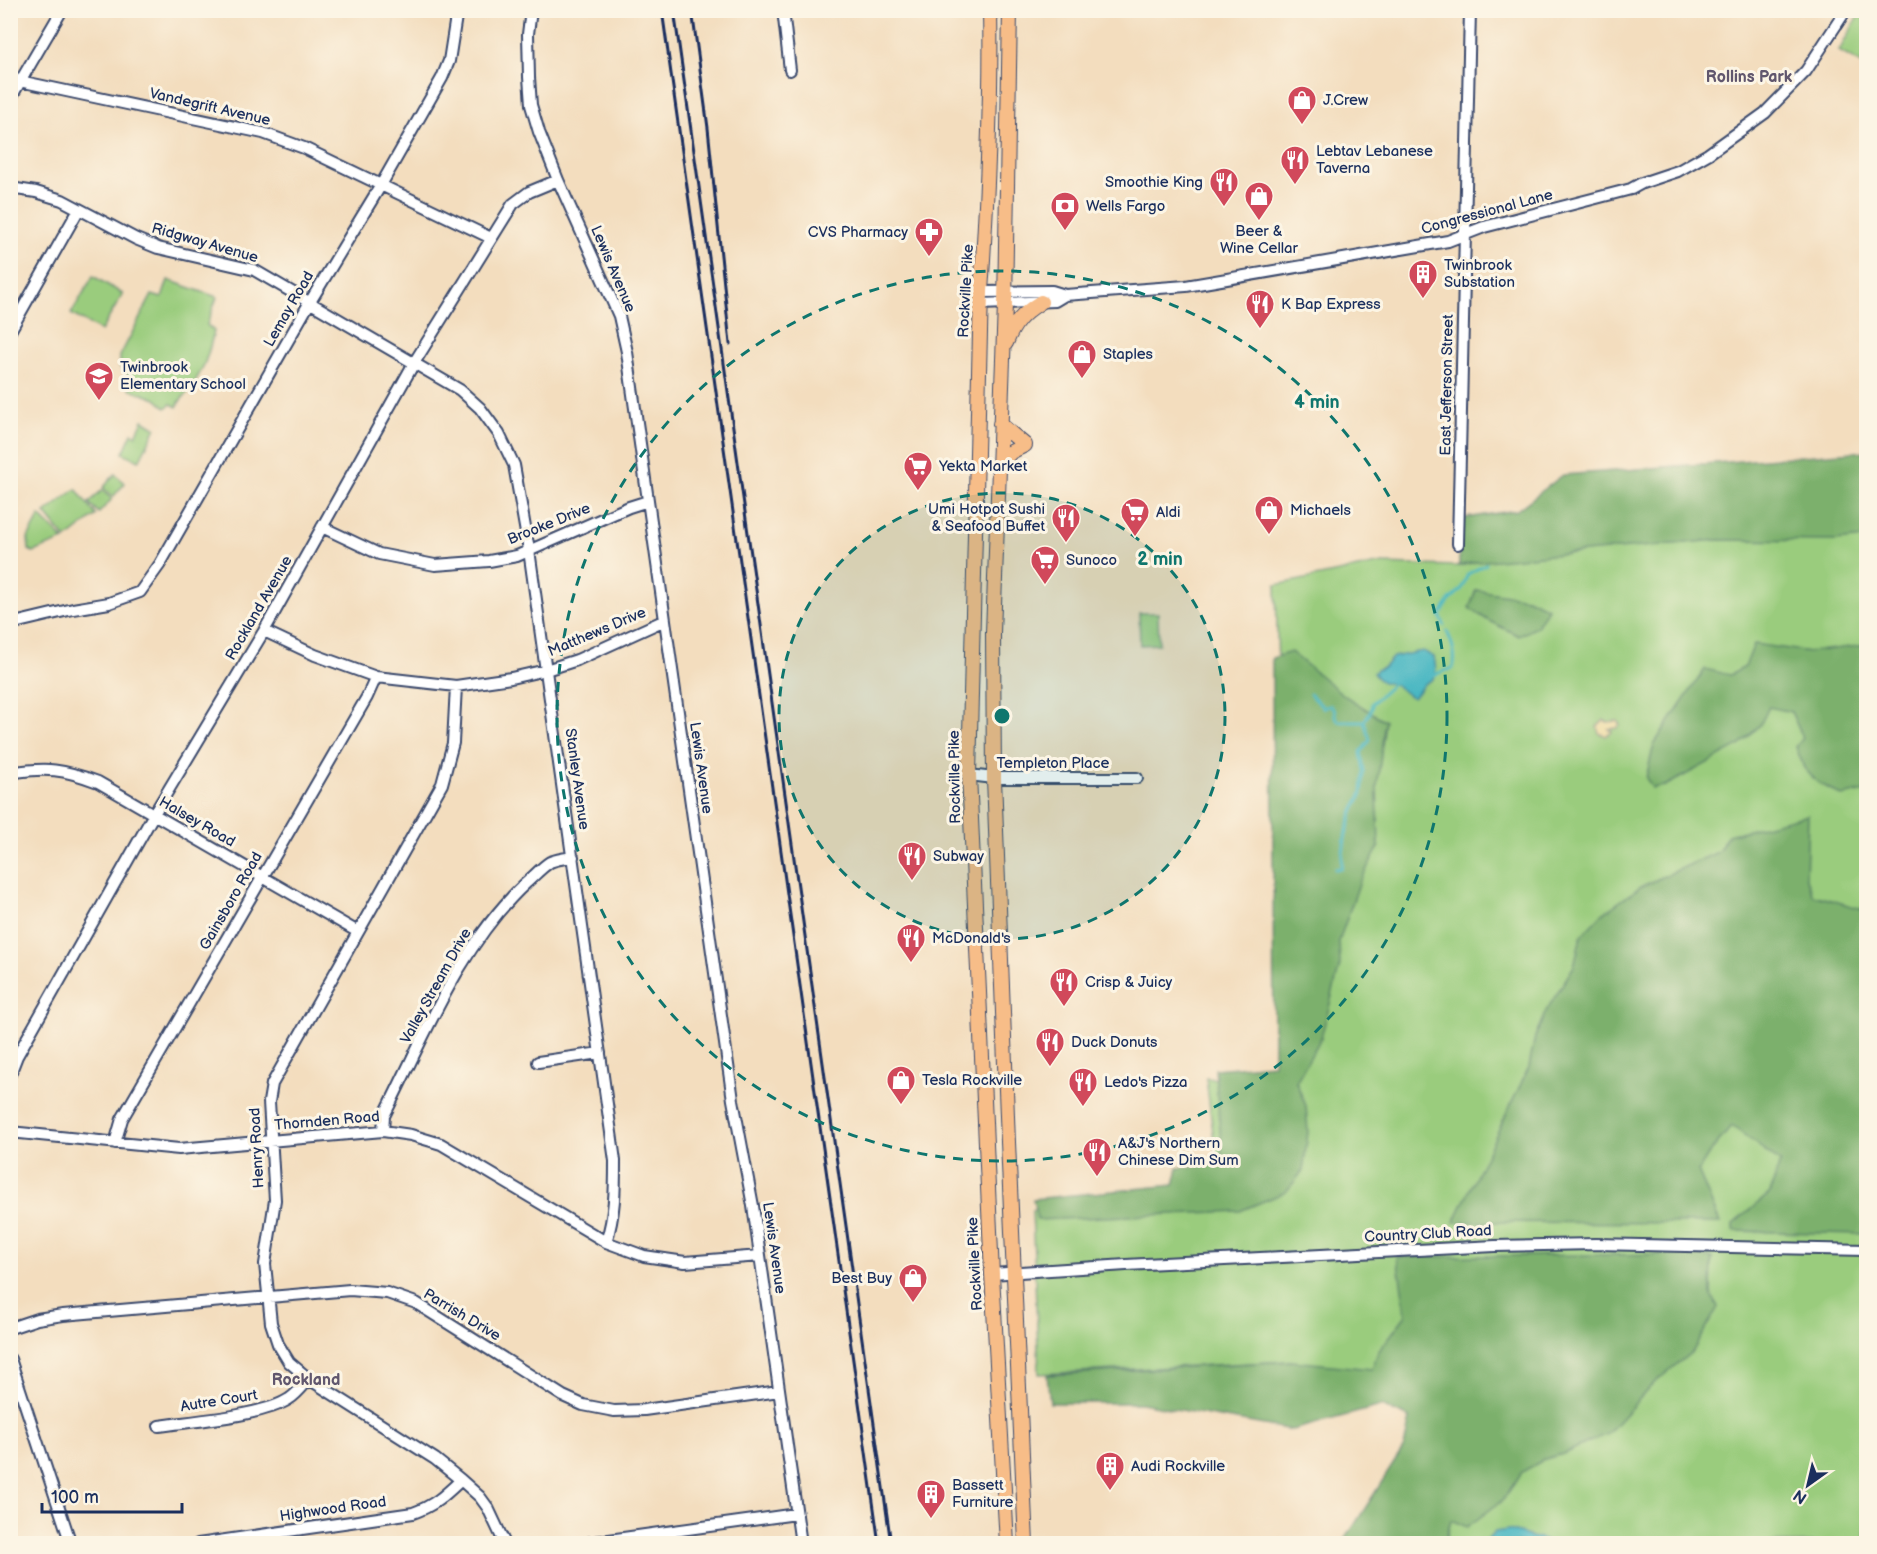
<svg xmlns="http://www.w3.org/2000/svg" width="1877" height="1554" viewBox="0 0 1877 1554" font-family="'Balsamiq Sans',sans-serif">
<rect width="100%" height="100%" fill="#fcf5e5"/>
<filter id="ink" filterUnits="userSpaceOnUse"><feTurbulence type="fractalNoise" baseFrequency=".0167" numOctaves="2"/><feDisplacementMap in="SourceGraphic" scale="12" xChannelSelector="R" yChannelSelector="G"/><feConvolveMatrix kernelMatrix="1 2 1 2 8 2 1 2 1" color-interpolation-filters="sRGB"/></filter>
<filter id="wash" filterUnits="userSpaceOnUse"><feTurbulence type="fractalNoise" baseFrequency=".008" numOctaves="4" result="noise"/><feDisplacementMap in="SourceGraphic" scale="24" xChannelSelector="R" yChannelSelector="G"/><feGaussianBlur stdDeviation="1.35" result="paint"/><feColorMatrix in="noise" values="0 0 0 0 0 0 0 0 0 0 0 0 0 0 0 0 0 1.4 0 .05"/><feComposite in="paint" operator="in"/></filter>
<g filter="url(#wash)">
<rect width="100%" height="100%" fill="#f3ddbe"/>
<path fill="#9acc7d" stroke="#5a7e6e" stroke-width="1.5" d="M1861 11H1866V67L1839 51Z
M93 276 123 294 101 331 71 314Z
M168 280 217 297 207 325 214 331C208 356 205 367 191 388 186 397 181 396 177 407L171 404 166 408 156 399 129 389 132 379 120 367V356L152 295 162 298Z
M143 420 156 428 139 461 123 453 132 433 136 435Z
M1866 469V1543H1445L1451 1519 1485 1429 1291 1361 1039 1374 1032 1210 1181 1191 1219 1180 1206 1078 1278 1085 1284 942 1276 585 1377 564 1459 566Z
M115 474 125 483 113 497 103 488Z
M76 489 96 515 66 539 45 513Z
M102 490 112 499 99 513 89 503Z
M40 516 64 540 33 552 29 550 28 538Z
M1158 613 1159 644 1140 645 1139 613Z"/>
<path fill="#7bb06c" stroke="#4b7065" stroke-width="1.5" d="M1866 451V538L1834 541 1718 540 1475 562 1459 566V519L1517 510 1563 475Z
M1476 590 1527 598 1548 608 1537 627 1519 636 1489 621 1469 608Z
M1754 644 1810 652 1866 645V791L1842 796 1817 782 1804 768 1796 747 1803 738 1791 712 1769 707 1760 725 1739 746 1665 786 1652 788 1646 778 1654 744 1705 669 1730 675 1745 667Z
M1291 652 1345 696 1385 721 1377 787 1379 847 1360 881 1339 941 1340 965 1321 1038 1296 1082 1306 1106 1308 1132 1303 1171 1286 1192 1240 1211 1037 1220 1033 1199 1174 1185 1178 1168 1213 1164 1222 1155 1215 1069 1274 1064 1272 658Z
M1808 815 1806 879 1813 895 1866 910V1234L1733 1231V1224L1770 1193 1780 1162 1732 1126 1710 1152 1698 1171 1720 1223 1454 1222 1529 1067 1535 1037 1546 1011 1574 966 1581 936 1601 915 1640 887 1718 852 1728 835Z
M1692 1254 1712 1258 1711 1293 1718 1307 1693 1351 1654 1383 1607 1434 1563 1454 1545 1459 1522 1472 1503 1500 1467 1527 1451 1520 1445 1543H1343L1404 1447 1410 1418 1381 1406 1292 1430 1141 1403H1050L1047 1375 1291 1361 1372 1369 1378 1352 1406 1315 1397 1257Z"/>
<path fill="#eeda9e" stroke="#84847e" stroke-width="1.5" d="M1604 720 1607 722 1617 721 1620 725 1617 728 1609 729 1612 732 1606 736 1599 733 1597 727Z"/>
<path fill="#49b7c2" stroke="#327390" stroke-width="1.5" d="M1423 651 1434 657 1436 669 1433 679 1424 684 1413 698C1404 694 1404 691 1398 687 1387 680 1383 687 1373 673L1376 670 1384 667 1393 657Z
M1508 1530 1546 1541V1543H1484L1495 1532Z"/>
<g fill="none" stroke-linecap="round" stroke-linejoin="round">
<path stroke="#49b7c2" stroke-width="3" d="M1444 625 1440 615 1450 600 1461 590 1468 574 1486 564
M1433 675 1453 668C1457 655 1452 644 1447 631
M1310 694 1324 708 1330 705 1335 711V716L1338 721H1364L1371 711 1372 703 1395 682
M1335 869 1341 868 1345 838 1352 814 1362 793 1364 771 1361 752 1370 740 1364 721"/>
</g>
</g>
<g filter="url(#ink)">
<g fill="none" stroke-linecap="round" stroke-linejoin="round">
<g stroke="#3b496c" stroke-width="14">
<path id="minor" d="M531 10 528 34 529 77 531 105 539 132 558 180 619 316 627 352 733 1100 753 1206 801 1544
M783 10 790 70
M10 79 263 133 304 148 491 238
M10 99 62 10
M10 188 36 192 62 200 136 239 158 248 254 270 460 390 480 408 499 434 514 465 529 550 615 1161C615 1189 615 1215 606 1242
M981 292 1052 291 1065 295
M981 304 1055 301 1065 295 1186 286 1448 241 1484 227 1631 189 1642 183 1678 171 1708 154 1765 113 1806 71 1846 10
M10 331 79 209
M322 527 379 554 435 565 489 561 517 556 629 507 648 501
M1458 544 1470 10
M10 624 73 609 109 603 140 592 160 564 310 302 381 185 442 78 449 61 457 10
M264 631 315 655 376 677 456 686 511 678 546 670 577 660 665 620
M456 686 453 743 442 784 272 1084 269 1102 275 1200 265 1264 271 1323 278 1344 289 1362 309 1379 435 1459 461 1480 480 1497 488 1508 505 1544
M10 773C47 767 63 769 98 782L358 932
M969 775 994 778H1137
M538 1062 600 1053
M10 1074 17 1056 154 814 264 631 414 363 513 204 529 192 558 180
M383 1131 384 1116C424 1037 461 943 526 883 534 876 542 867 550 862 557 859 566 858 573 857
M10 1132 179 1149 383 1131 411 1135 441 1144 606 1242 644 1256 685 1262 760 1256
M115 1143 122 1119 367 697 376 677
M992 1274 1126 1265 1495 1246 1596 1244 1866 1250
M10 1328 37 1319 63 1315 350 1290 387 1293 416 1303 563 1396 583 1405 614 1411 644 1410 779 1391
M10 1359 71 1544
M159 1426C192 1421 263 1416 289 1399 296 1395 303 1386 309 1379
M198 1544 413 1513C435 1505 444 1496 461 1480
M580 1544 796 1514"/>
</g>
<g stroke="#3b496c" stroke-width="16">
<path id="major" d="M990 10C992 104 987 199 981 292L969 775 992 1274 1007 1544
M1010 10 1005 305 993 633 994 778 1008 1142 1026 1544
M1006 343C1014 323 1023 313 1041 302
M1000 424 1025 445
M997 467 1011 452 1025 445"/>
</g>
<use href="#minor" stroke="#fff" stroke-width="10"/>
<use href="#major" stroke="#f7bd88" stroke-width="14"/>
<path stroke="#1b2f5e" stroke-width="3" d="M662 10 879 1544
M674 10 891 1544
M692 10 708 128 730 344"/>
</g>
</g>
<circle cx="1002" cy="716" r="223" fill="#0f766e" fill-opacity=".12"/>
<g fill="none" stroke="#0f766e" stroke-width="3" stroke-dasharray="10 8">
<circle cx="1002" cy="716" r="223"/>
<circle cx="1002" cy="716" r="445"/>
</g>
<defs>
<g id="shop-pin" transform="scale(1.5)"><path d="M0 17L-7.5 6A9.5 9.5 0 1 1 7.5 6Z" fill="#d1495b" stroke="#fcf5e5"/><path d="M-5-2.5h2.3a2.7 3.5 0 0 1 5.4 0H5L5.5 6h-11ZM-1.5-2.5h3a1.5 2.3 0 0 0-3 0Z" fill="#fff"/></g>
<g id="restaurant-pin" transform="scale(1.5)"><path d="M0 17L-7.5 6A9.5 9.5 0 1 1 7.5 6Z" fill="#d1495b" stroke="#fcf5e5"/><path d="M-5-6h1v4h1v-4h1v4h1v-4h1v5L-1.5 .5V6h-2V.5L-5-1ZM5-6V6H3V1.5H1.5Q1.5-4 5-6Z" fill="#fff"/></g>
<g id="bank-pin" transform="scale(1.5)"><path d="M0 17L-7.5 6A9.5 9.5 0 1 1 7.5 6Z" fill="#d1495b" stroke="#fcf5e5"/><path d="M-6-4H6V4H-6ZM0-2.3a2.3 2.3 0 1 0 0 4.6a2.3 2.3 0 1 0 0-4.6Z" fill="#fff"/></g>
<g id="pharmacy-pin" transform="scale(1.5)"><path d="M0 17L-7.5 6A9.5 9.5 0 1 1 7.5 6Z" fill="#d1495b" stroke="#fcf5e5"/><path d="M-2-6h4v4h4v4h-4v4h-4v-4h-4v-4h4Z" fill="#fff"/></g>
<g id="building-pin" transform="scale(1.5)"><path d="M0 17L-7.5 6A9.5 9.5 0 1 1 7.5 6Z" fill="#d1495b" stroke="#fcf5e5"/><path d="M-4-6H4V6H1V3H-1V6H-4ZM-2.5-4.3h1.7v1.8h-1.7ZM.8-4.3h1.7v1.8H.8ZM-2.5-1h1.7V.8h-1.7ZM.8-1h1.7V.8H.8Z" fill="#fff"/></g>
<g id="school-pin" transform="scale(1.5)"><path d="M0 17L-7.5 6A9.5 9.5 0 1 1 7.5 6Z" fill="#d1495b" stroke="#fcf5e5"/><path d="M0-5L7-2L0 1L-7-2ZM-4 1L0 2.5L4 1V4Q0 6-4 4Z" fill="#fff"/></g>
<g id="supermarket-pin" transform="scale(1.5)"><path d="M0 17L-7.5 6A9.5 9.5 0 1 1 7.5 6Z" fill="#d1495b" stroke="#fcf5e5"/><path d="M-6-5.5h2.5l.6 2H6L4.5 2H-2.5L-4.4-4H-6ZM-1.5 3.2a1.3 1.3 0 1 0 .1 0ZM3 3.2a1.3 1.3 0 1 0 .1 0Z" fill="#fff"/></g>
</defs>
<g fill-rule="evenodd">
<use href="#shop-pin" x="1302" y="100"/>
<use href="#restaurant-pin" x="1295" y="160"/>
<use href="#restaurant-pin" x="1224" y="182"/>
<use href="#shop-pin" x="1259" y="196"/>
<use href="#bank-pin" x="1065" y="206"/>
<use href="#pharmacy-pin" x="929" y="232"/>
<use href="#building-pin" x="1423" y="274"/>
<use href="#restaurant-pin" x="1260" y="304"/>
<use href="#shop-pin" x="1082" y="354"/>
<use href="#school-pin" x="99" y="376"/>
<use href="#supermarket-pin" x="918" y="466"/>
<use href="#shop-pin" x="1269" y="510"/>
<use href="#supermarket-pin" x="1135" y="512"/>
<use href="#restaurant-pin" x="1066" y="518"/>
<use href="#supermarket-pin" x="1045" y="560"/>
<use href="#restaurant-pin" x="912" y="856"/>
<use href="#restaurant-pin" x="911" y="938"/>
<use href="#restaurant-pin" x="1064" y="982"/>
<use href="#restaurant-pin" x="1050" y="1042"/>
<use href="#shop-pin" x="901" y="1080"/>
<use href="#restaurant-pin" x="1083" y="1082"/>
<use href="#restaurant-pin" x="1097" y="1152"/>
<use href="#shop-pin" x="913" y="1278"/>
<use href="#building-pin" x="1110" y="1466"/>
<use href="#building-pin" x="931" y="1494"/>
</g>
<g text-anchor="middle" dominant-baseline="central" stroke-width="6" stroke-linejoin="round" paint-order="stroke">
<g font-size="15" fill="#1b2f5e" stroke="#fcf5e5" text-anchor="start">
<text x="1323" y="100">J.Crew</text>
<text x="1316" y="151">Lebtav Lebanese<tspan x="1316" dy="17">Taverna</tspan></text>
<text x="1203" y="182" text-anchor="end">Smoothie King</text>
<text x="1086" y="206">Wells Fargo</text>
<text x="1259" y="231" text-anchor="middle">Beer &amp;<tspan x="1259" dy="17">Wine Cellar</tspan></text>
<text x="908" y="232" text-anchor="end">CVS Pharmacy</text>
<text x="1444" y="265">Twinbrook<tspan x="1444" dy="17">Substation</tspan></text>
<text x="1281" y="304">K Bap Express</text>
<text x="1103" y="354">Staples</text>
<text x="120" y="367">Twinbrook<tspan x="120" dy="17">Elementary School</tspan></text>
<text x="939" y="466">Yekta Market</text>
<text x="1045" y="509" text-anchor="end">Umi Hotpot Sushi<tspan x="1045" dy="17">&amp; Seafood Buffet</tspan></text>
<text x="1290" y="510">Michaels</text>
<text x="1156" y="512">Aldi</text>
<text x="1066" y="560">Sunoco</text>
<text x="933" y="856">Subway</text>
<text x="932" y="938">McDonald's</text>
<text x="1085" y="982">Crisp &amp; Juicy</text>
<text x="1071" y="1042">Duck Donuts</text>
<text x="922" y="1080">Tesla Rockville</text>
<text x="1104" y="1082">Ledo's Pizza</text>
<text x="1118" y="1143">A&amp;J's Northern<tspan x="1118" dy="17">Chinese Dim Sum</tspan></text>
<text x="892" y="1278" text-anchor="end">Best Buy</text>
<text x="1131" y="1466">Audi Rockville</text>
<text x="952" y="1485">Bassett<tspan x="952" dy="17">Furniture</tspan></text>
</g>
<g font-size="15" fill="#1b2f5e" stroke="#fcf5e5">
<text transform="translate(210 107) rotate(13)">Vandegrift Avenue</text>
<text transform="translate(1487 212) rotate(-15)">Congressional Lane</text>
<text transform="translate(205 243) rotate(16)">Ridgway Avenue</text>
<text transform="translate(613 269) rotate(67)">Lewis Avenue</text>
<text transform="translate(966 291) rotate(-87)">Rockville Pike</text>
<text transform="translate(289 309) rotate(-60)">Lemay Road</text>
<text transform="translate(1447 385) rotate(-89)">East Jefferson Street</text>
<text transform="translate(549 524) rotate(-22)">Brooke Drive</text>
<text transform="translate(259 608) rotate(-60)">Rockland Avenue</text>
<text transform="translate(597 632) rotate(-23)">Matthews Drive</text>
<text x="1053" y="763">Templeton Place</text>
<text transform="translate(701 768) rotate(82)">Lewis Avenue</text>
<text transform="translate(955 777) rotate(-91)">Rockville Pike</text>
<text transform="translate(577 779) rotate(82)">Stanley Avenue</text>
<text transform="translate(197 822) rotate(30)">Halsey Road</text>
<text transform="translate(231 901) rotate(-60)">Gainsboro Road</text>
<text transform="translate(436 986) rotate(-61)">Valley Stream Drive</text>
<text transform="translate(327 1121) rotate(-5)">Thornden Road</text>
<text transform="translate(257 1148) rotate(-93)">Henry Road</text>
<text transform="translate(1428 1234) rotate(-3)">Country Club Road</text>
<text transform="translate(774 1248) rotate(82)">Lewis Avenue</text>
<text transform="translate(975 1264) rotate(-93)">Rockville Pike</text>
<text transform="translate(462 1315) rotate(31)">Parrish Drive</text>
<text transform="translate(219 1401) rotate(-9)">Autre Court</text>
<text transform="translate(333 1509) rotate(-8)">Highwood Road</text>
</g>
<g font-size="16" font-weight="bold" fill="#61576e" stroke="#fcf5e5">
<text x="1749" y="77">Rollins Park</text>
<text x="306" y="1380">Rockland</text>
</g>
</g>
<circle cx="1002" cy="716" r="9" fill="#0f766e" stroke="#fcf5e5" stroke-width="3"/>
<g font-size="18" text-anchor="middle" font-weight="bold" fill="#0f766e" stroke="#fcf5e5" stroke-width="6" stroke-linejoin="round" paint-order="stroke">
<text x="1317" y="408">4 min</text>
<text x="1160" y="565">2 min</text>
</g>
<rect width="1877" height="1554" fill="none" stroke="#fcf5e5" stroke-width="36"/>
<g transform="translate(1808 1485) rotate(214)" stroke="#fcf5e5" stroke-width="4.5" paint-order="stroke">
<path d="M0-4.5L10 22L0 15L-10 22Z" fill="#1b2f5e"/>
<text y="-9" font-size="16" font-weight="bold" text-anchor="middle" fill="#1b2f5e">N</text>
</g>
<path d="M42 1503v9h140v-9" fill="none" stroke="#1b2f5e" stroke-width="3"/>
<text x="51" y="1503" font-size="18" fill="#1b2f5e" stroke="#fcf5e5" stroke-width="4.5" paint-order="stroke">100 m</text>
</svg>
